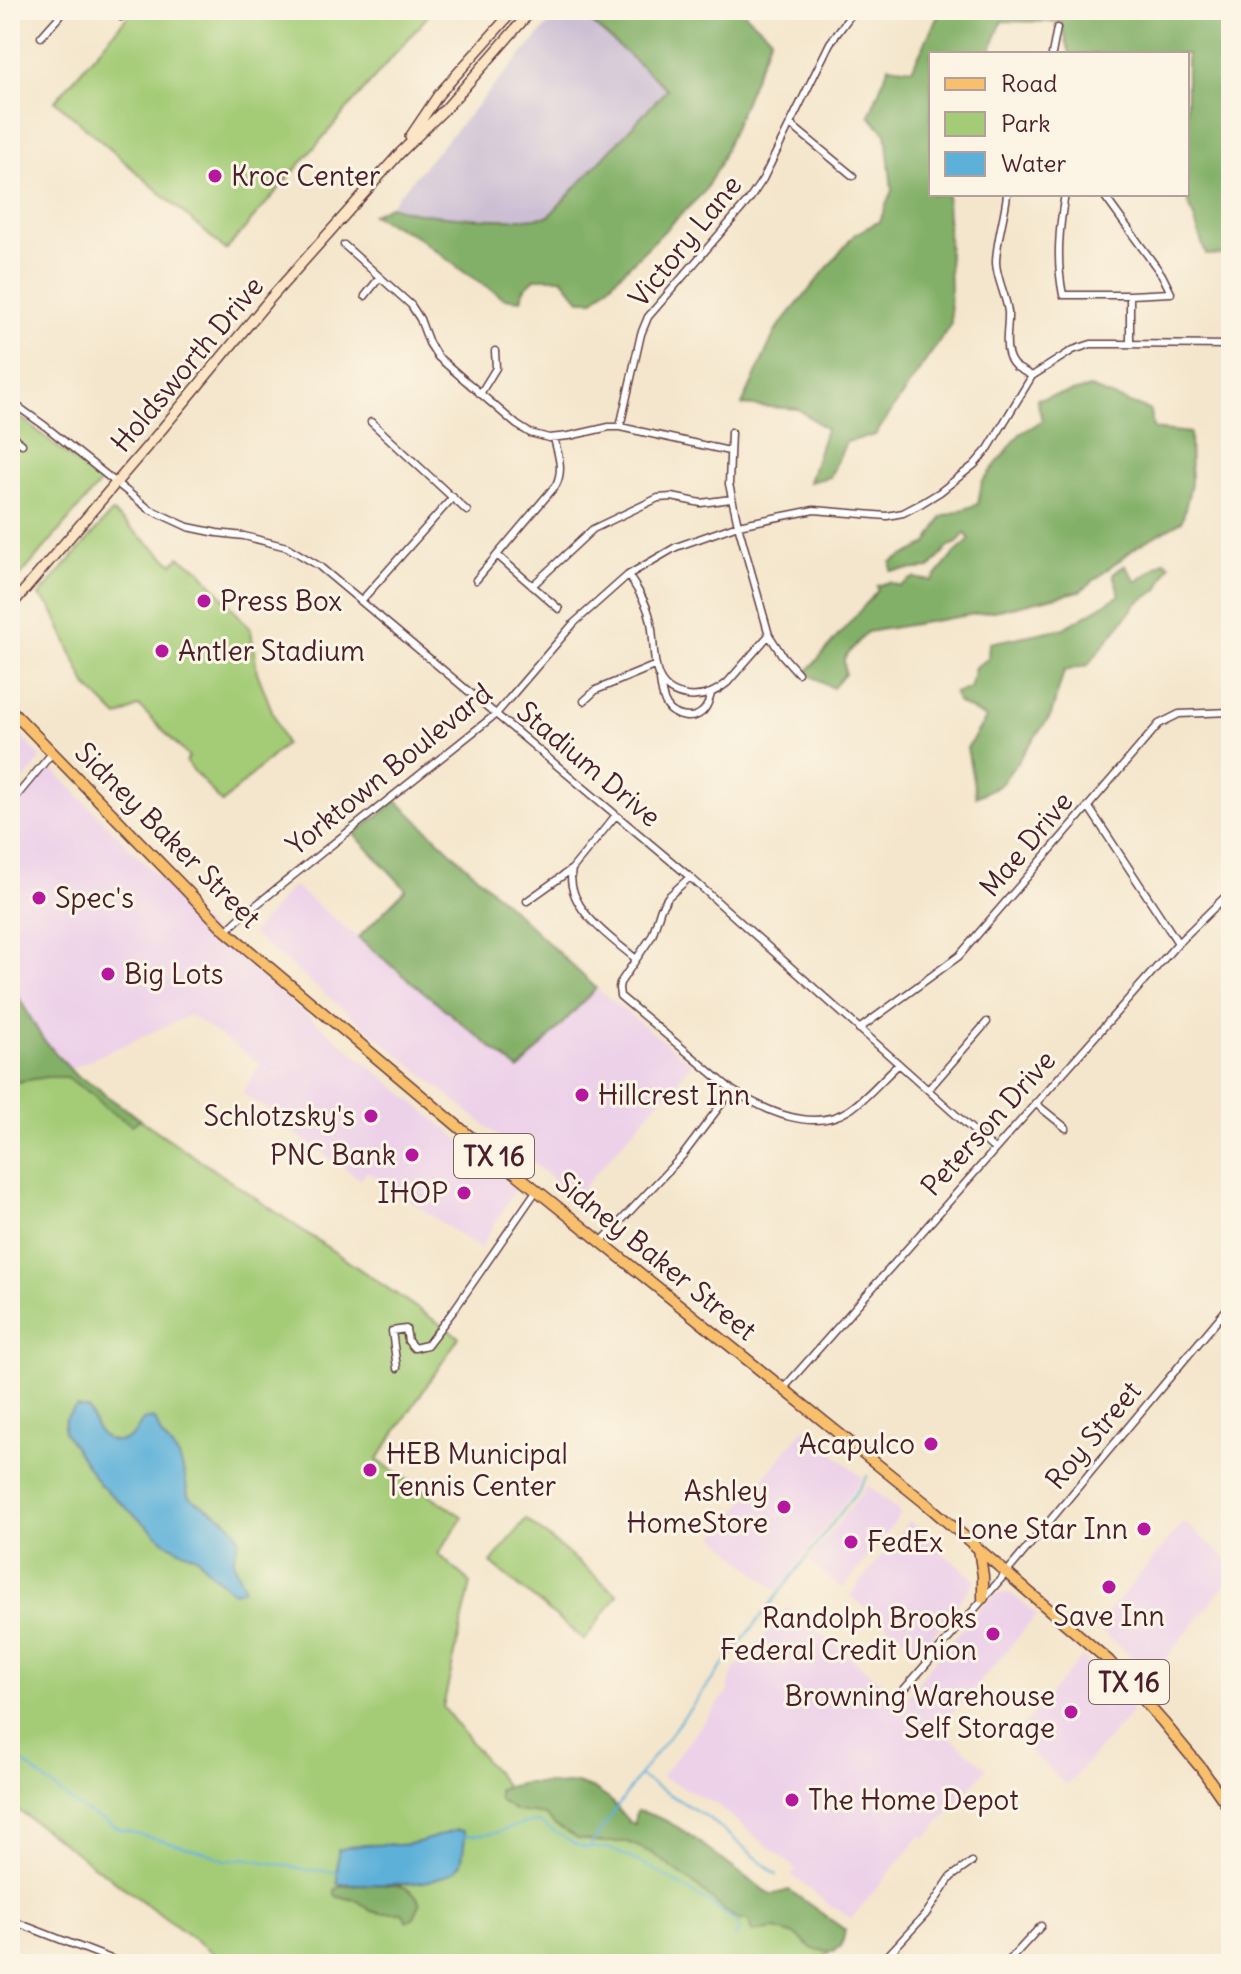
<svg xmlns="http://www.w3.org/2000/svg" width="1241" height="1974" viewBox="0 0 1241 1974" font-family="Delius,sans-serif">
<rect width="100%" height="100%" fill="#fcf5e5"/>
<filter id="ink" filterUnits="userSpaceOnUse"><feTurbulence type="fractalNoise" baseFrequency=".0125" numOctaves="2"/><feDisplacementMap in="SourceGraphic" scale="16" xChannelSelector="R" yChannelSelector="G"/><feConvolveMatrix kernelMatrix="1 2 1 2 8 2 1 2 1" color-interpolation-filters="sRGB"/></filter>
<filter id="wash" filterUnits="userSpaceOnUse"><feTurbulence type="fractalNoise" baseFrequency=".006" numOctaves="4" result="noise"/><feDisplacementMap in="SourceGraphic" scale="32" xChannelSelector="R" yChannelSelector="G"/><feGaussianBlur stdDeviation="1.8" result="paint"/><feColorMatrix in="noise" values="0 0 0 0 0 0 0 0 0 0 0 0 0 0 0 0 0 1.4 0 .05"/><feComposite in="paint" operator="in"/></filter>
<g filter="url(#wash)">
<rect width="100%" height="100%" fill="#f4e6cc"/>
<path fill="#edd1e9" d="M10 724 39 755V761L10 796Z
M51 767 201 921 263 979 460 1140 515 1189 480 1249 367 1171 361 1180 270 1116 272 1112 242 1093 261 1064 190 1015 70 1069 42 1038 10 982V811L49 768Z
M293 885 519 1070 596 988 692 1064 575 1197 477 1119 252 934Z
M804 1429 863 1478 777 1591 715 1536Z
M868 1485 901 1514 843 1589 808 1561Z
M909 1521 944 1548 941 1552 976 1580 920 1651 850 1596Z
M1184 1522 1231 1562V1577L1153 1675 1096 1627Z
M1006 1593 1013 1595 1037 1615 940 1729 987 1768 925 1839 921 1835 851 1919 836 1907 834 1909 792 1875 796 1869 716 1804 661 1777 728 1691 733 1671 788 1607 907 1703 908 1696 930 1666 984 1604 996 1594Z
M1082 1657 1133 1711 1067 1785 1013 1737Z"/>
<path fill="#ccbfd4" d="M561 10H577L667 89 548 217 520 219 431 215 410 214 389 206Z"/>
<path fill="#a4cc77" stroke="#777651" stroke-width="2" d="M133 10H433L226 250 55 101Z
M10 409 101 482 10 588Z
M112 512 173 564 179 557 200 570 251 630 257 672 285 744 222 803 186 762 189 757 139 706 118 717 86 685 51 607 39 596Z
M66 1069 459 1337 377 1460 463 1517 438 1554 471 1583 443 1707 520 1804 658 1839 841 1939 819 1964H228L10 1804V1077Z
M526 1519 618 1595 584 1640 491 1563Z"/>
<path fill="#83b068" stroke="#66684a" stroke-width="2" d="M577 10H741L771 37 719 165 704 192 594 300H580L562 278H536L524 289 521 300 504 298 464 272 416 236 372 215 389 206C416 215 443 216 471 218 497 219 523 221 549 216L667 89Z
M941 10H1231V254L1206 255 1186 194 1187 54H1070L1061 22 1002 21 989 54H931V194H947L951 324 875 435 846 442 830 477 809 482 826 429 798 409 742 405 776 330 855 234 880 221 892 190 886 133 869 116 889 66 912 69Z
M1090 388 1151 411 1153 429 1190 433 1191 484 1182 521 1139 545 1080 591 999 610 867 632 844 658 845 674 833 688 806 673 878 590 877 586 889 582 900 586 913 578 932 581 953 555 970 540 965 533 957 543 948 547 930 568 891 571V562L927 544 942 517 978 504 982 482 1020 434 1042 421 1037 399Z
M1164 561 1170 564 1158 590 1137 603 1088 665 1064 671 1051 715 1001 784 976 797 967 748 986 718 957 702 954 693 970 689 975 667 988 659 989 643 1064 628 1120 595 1113 574 1125 565 1136 582Z
M397 801 596 988 519 1070 358 938 406 889 354 834Z
M10 982 42 1038 76 1076 96 1086 104 1094 140 1119 132 1125 105 1108 94 1096 66 1077H47L10 1083Z
M525 1783H548L557 1785 576 1783 594 1789 610 1800 629 1822 635 1824V1815L638 1811C675 1820 696 1840 725 1862 740 1874 756 1884 772 1895L789 1890 845 1930 842 1945 834 1952 813 1949 797 1936 776 1929 752 1932 749 1920H739L725 1911 698 1887 652 1853 628 1842H595L577 1838 555 1825 545 1815 516 1811 499 1800 498 1789Z
M364 1884C385 1887 412 1878 420 1904L414 1917 408 1921 402 1913H381L371 1911 357 1900 338 1897 335 1894V1890L340 1886Z"/>
<path fill="#5db1d9" stroke="#546882" stroke-width="2" d="M77 1407 88 1409C95 1423 98 1442 118 1441 121 1441 129 1439 131 1437 136 1433 139 1425 143 1420L153 1418 156 1421 161 1435 179 1457 185 1476 188 1496C203 1507 233 1518 238 1537 240 1544 235 1549 234 1556 233 1568 240 1577 244 1587L242 1590 233 1592 210 1572 198 1558 168 1544 100 1485 64 1432C63 1420 68 1414 77 1407Z
M457 1830 463 1831 465 1834C465 1839 462 1863 460 1865 441 1892 367 1882 337 1884L338 1850C358 1843 374 1845 395 1845 416 1846 437 1835 457 1830Z"/>
<g fill="none" stroke-linecap="round" stroke-linejoin="round">
<path stroke="#5db1d9" stroke-width="2" d="M10 1752 81 1809 120 1829 208 1853 227 1861 244 1858 309 1870 340 1872
M639 1776 710 1819 777 1875
M465 1836 495 1833 525 1823 539 1822 573 1843 586 1848H608L646 1865 711 1904 738 1923 739 1930 735 1937
M590 1846 643 1770 859 1489 867 1476"/>
</g>
</g>
<g filter="url(#ink)">
<g fill="none" stroke-linecap="round" stroke-linejoin="round">
<g stroke="#643d43" stroke-width="9">
<path id="street" d="M113 10 121 17
M41 37 65 10
M1052 54 1057 28
M790 124 853 176
M1007 194C1005 216 996 242 996 263 997 280 1006 295 1008 312 1009 329 1001 354 1016 367 1021 370 1027 373 1032 376
M1065 194C1059 228 1056 261 1063 295H1130L1171 293 1162 275 1103 194
M344 245 411 305 420 319 429 343 438 357 517 425 530 433 549 438 569 436 609 427H620L729 451
M1130 295V344
M365 296 380 277
M480 394 496 368 495 351
M10 401 45 426 149 509 188 527 217 533 244 536 287 547 319 566 690 877 994 1149
M371 422 467 511
M620 427 641 334 648 317 749 200 763 179 830 43 850 16 856 10
M731 432 729 484 738 525 769 635 782 655 798 673
M10 434 22 444
M497 555 559 609
M628 575C636 587 645 600 649 614 659 644 643 689 687 696 703 698 715 693 727 683L769 635
M476 580 556 485C564 469 558 455 554 438
M532 586 593 529 658 498 672 497 701 503 731 499
M361 601 453 497
M660 680C661 688 662 699 667 706 674 717 692 721 702 712 708 707 709 700 711 694
M584 701 596 690 654 666
M10 804 53 752
M1088 806 1178 943
M616 815 572 869C564 907 610 937 636 959
M690 877 668 897 661 908 652 936 620 983 619 988 620 996 732 1090
M527 901 572 869
M226 931 241 917 496 714 574 623 628 575 676 547 738 525 814 510 887 516 903 513 922 503 940 492 974 465 988 449 1032 376 1073 350 1091 344H1115L1231 345
M859 1029 959 956 1159 724 1179 714 1231 712
M928 1090 987 1022
M1035 1103 1066 1128
M601 1242 683 1155 732 1090C764 1110 812 1134 849 1110 866 1099 883 1078 899 1064
M397 1368 392 1331 406 1329 408 1341 414 1348 427 1345 454 1310 536 1191
M783 1389 1178 943 1231 891
M893 1702 1007 1572 1231 1304
M10 1920 124 1964
M880 1964 926 1914 951 1877 972 1862
M1006 1964 1041 1926"/>
</g>
<g stroke="#643d43" stroke-width="12">
<path id="secondary" d="M410 137 439 94 514 10
M10 607 162 429 269 300 400 153 448 106 532 10"/>
</g>
<g stroke="#643d43" stroke-width="13">
<path id="primary" d="M10 709 226 931 467 1134 924 1502 1109 1661 1163 1722 1201 1768 1231 1811
M979 1549 983 1576V1598"/>
</g>
<use href="#street" stroke="#fff" stroke-width="6"/>
<use href="#secondary" stroke="#fce5c4" stroke-width="9"/>
<use href="#primary" stroke="#f8bf6c" stroke-width="10"/>
</g>
</g>
<g fill="#b5179e" stroke="#fcf5e5" stroke-width="3">
<circle cx="215" cy="176" r="8"/>
<circle cx="204" cy="601" r="8"/>
<circle cx="162" cy="651" r="8"/>
<circle cx="39" cy="898" r="8"/>
<circle cx="108" cy="974" r="8"/>
<circle cx="582" cy="1095" r="8"/>
<circle cx="371" cy="1116" r="8"/>
<circle cx="412" cy="1155" r="8"/>
<circle cx="464" cy="1193" r="8"/>
<circle cx="931" cy="1444" r="8"/>
<circle cx="370" cy="1470" r="8"/>
<circle cx="784" cy="1507" r="8"/>
<circle cx="1144" cy="1529" r="8"/>
<circle cx="851" cy="1542" r="8"/>
<circle cx="1109" cy="1587" r="8"/>
<circle cx="993" cy="1634" r="8"/>
<circle cx="1071" cy="1712" r="8"/>
<circle cx="792" cy="1800" r="8"/>
</g>
<g text-anchor="middle" dominant-baseline="central" stroke-width="6" stroke-linejoin="round" paint-order="stroke">
<g fill="#fcf5e5" stroke="#7f5f63" stroke-width="2">
<rect x="454" y="1134" width="80" height="44" rx="6"/>
<rect x="1089" y="1660" width="80" height="44" rx="6"/>
</g>
<g font-size="26" font-weight="bold" fill="#4a1f2b">
<text x="494" y="1156">TX 16</text>
<text x="1129" y="1682">TX 16</text>
</g>
<g font-size="28" fill="#4a1f2b" stroke="#fcf5e5" text-anchor="start">
<text x="231" y="176">Kroc Center</text>
<text x="220" y="601">Press Box</text>
<text x="178" y="651">Antler Stadium</text>
<text x="55" y="898">Spec's</text>
<text x="124" y="974">Big Lots</text>
<text x="598" y="1095">Hillcrest Inn</text>
<text x="355" y="1116" text-anchor="end">Schlotzsky's</text>
<text x="396" y="1155" text-anchor="end">PNC Bank</text>
<text x="448" y="1193" text-anchor="end">IHOP</text>
<text x="915" y="1444" text-anchor="end">Acapulco</text>
<text x="386" y="1454">HEB Municipal<tspan x="386" dy="32">Tennis Center</tspan></text>
<text x="768" y="1491" text-anchor="end">Ashley<tspan x="768" dy="32">HomeStore</tspan></text>
<text x="1128" y="1529" text-anchor="end">Lone Star Inn</text>
<text x="867" y="1542">FedEx</text>
<text x="1109" y="1616" text-anchor="middle">Save Inn</text>
<text x="977" y="1618" text-anchor="end">Randolph Brooks<tspan x="977" dy="32">Federal Credit Union</tspan></text>
<text x="1055" y="1696" text-anchor="end">Browning Warehouse<tspan x="1055" dy="32">Self Storage</tspan></text>
<text x="808" y="1800">The Home Depot</text>
</g>
<g font-size="28" fill="#4a1f2b" stroke="#fcf5e5">
<text transform="translate(685 241) rotate(-51)">Victory Lane</text>
<text transform="translate(187 364) rotate(-50)">Holdsworth Drive</text>
<text transform="translate(589 764) rotate(40)">Stadium Drive</text>
<text transform="translate(389 769) rotate(-39)">Yorktown Boulevard</text>
<text transform="translate(168 835) rotate(45)">Sidney Baker Street</text>
<text transform="translate(1026 844) rotate(-50)">Mae Drive</text>
<text transform="translate(988 1123) rotate(-48)">Peterson Drive</text>
<text transform="translate(656 1256) rotate(39)">Sidney Baker Street</text>
<text transform="translate(1093 1435) rotate(-50)">Roy Street</text>
</g>
</g>
<rect width="1241" height="1974" fill="none" stroke="#fcf5e5" stroke-width="40"/>
<rect x="929" y="52" width="260" height="144" fill="#fcf5e5" stroke="#b59f9b" stroke-width="2"/>
<rect x="945" y="78" width="40" height="12" fill="#f8bf6c" stroke="#b59f9b" stroke-width="2"/>
<text x="1001" y="92" font-size="24" fill="#4a1f2b">Road</text>
<rect x="945" y="112" width="40" height="24" fill="#a4cc77" stroke="#b59f9b" stroke-width="2"/>
<text x="1001" y="132" font-size="24" fill="#4a1f2b">Park</text>
<rect x="945" y="152" width="40" height="24" fill="#5db1d9" stroke="#b59f9b" stroke-width="2"/>
<text x="1001" y="172" font-size="24" fill="#4a1f2b">Water</text>
</svg>
